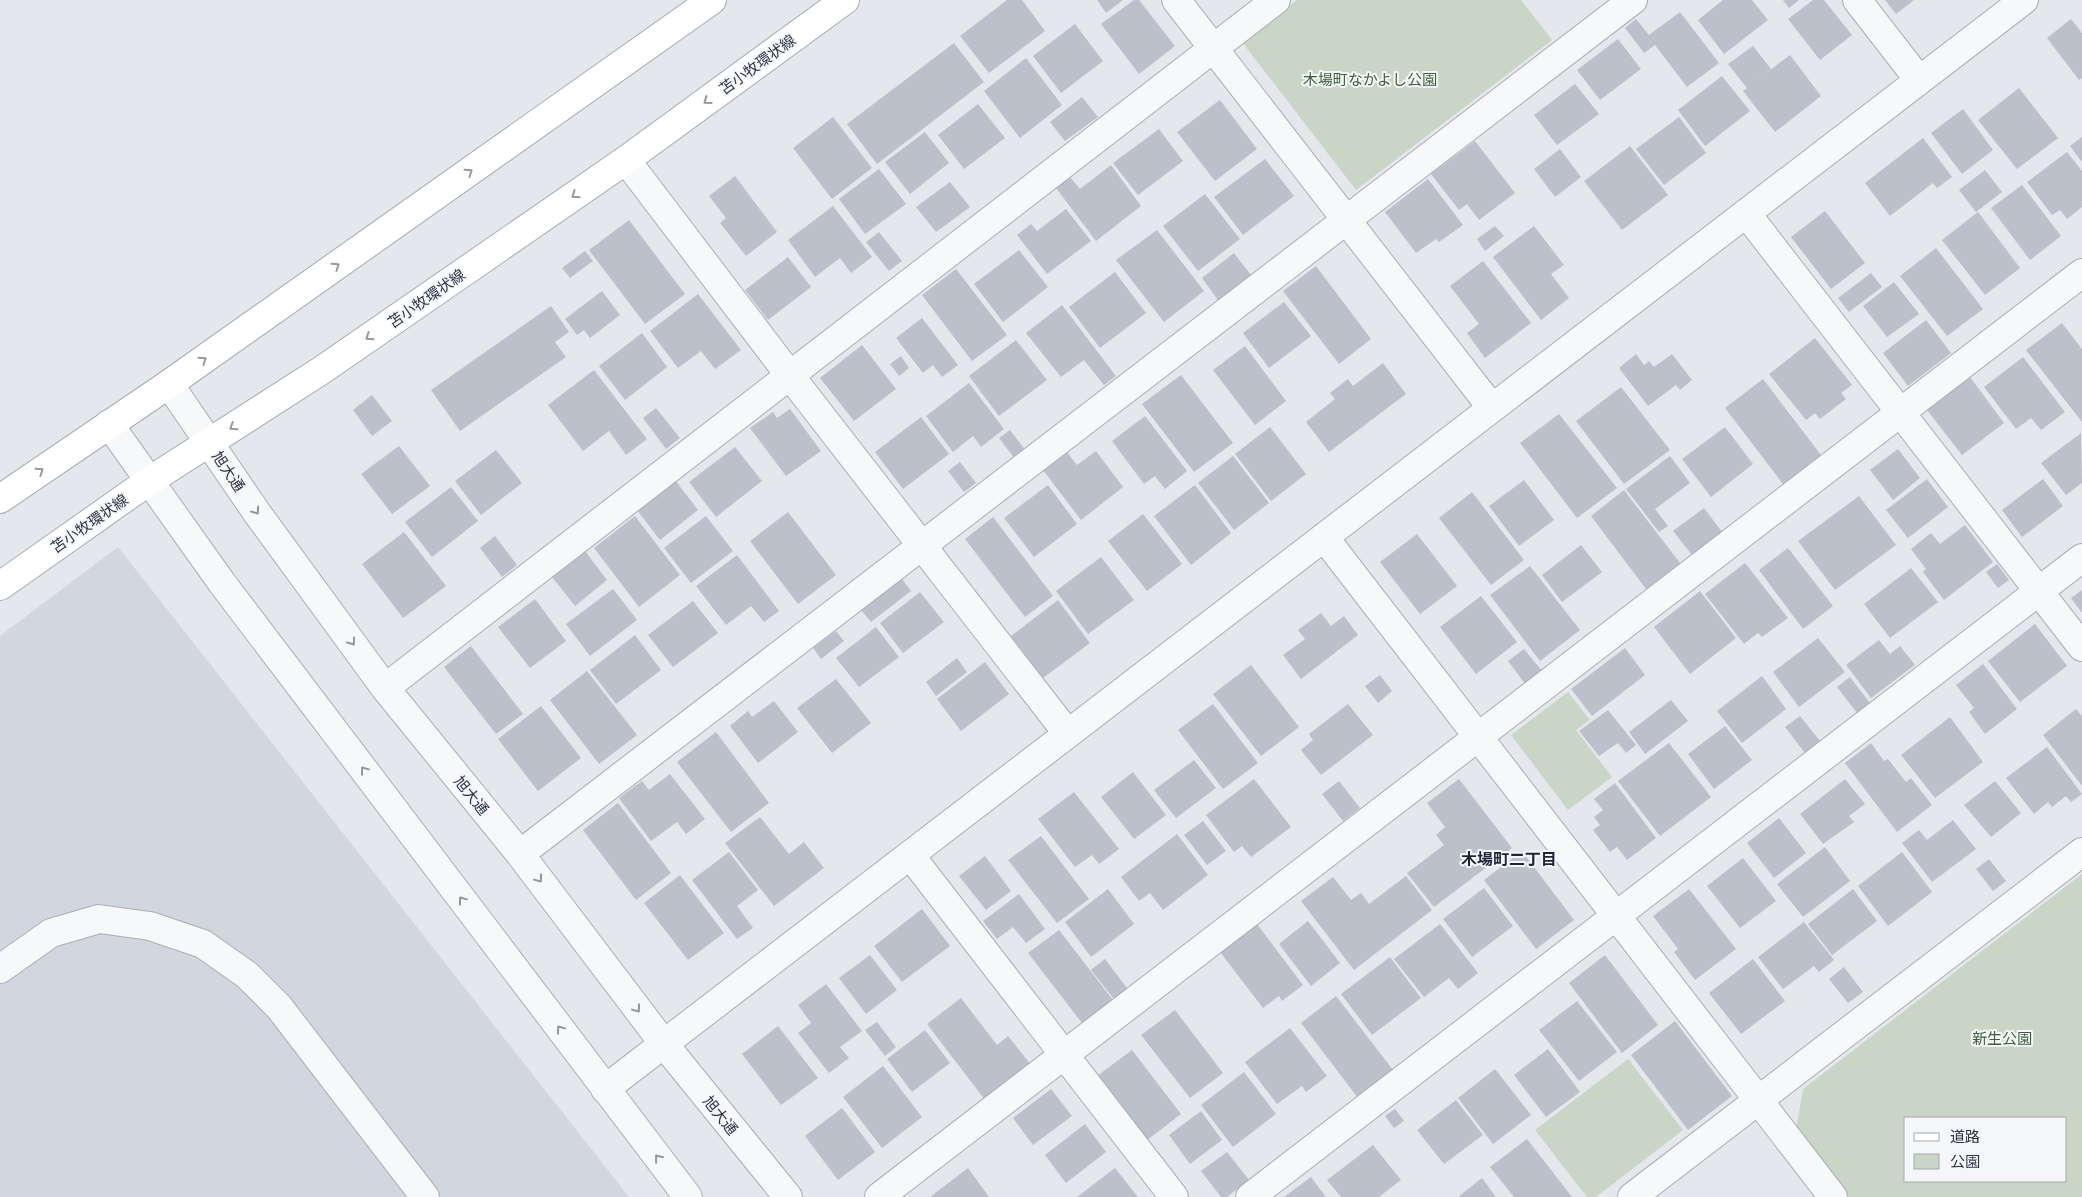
<svg xmlns="http://www.w3.org/2000/svg" width="2082" height="1197" viewBox="0 0 2082 1197" font-family="Commissioner,'Noto Sans JP',sans-serif">
<rect width="100%" height="100%" fill="#e4e7ec"/>
<path fill="#d2d6de" d="M118 547 629 1197H0V636Z"/>
<path fill="#c9d6c5" fill-rule="evenodd" d="M1297 0H1521L1552 40 1356 190 1242 42Z
M1568 692 1590 720 1576 730 1612 777 1568 810 1511 735Z
M2082 874V1197H1843L1795 1135 1803 1089ZM1906 1118H2066V1181H1906Z
M1628 1059 1683 1130 1596 1197H1587L1535 1130Z"/>
<path fill="#bbc0ca" d="M1007 0H1022L1045 31 989 73 960 36Z
M1097 0H1123L1106 13Z
M1134 0H1139L1175 46 1139 74 1101 24Z
M1723 0H1752L1768 20 1724 54 1698 20Z
M1783 0H1799L1789 8Z
M1813 0H1824L1852 35 1820 60 1788 19Z
M1885 0H1914L1896 14Z
M1680 12 1719 63 1687 87 1655 45 1644 53 1625 28 1636 19 1649 35Z
M2071 19 2082 33V78L2079 80 2047 38Z
M1075 24 1103 61 1061 93 1033 56Z
M1618 39 1641 69 1600 100 1577 70Z
M954 43 984 82 877 164 847 124Z
M1753 46 1771 69 1757 80 1790 55 1821 96 1775 132 1743 91 1747 88 1728 64Z
M1026 58 1062 105 1020 138 984 91Z
M1722 76 1750 111 1705 146 1678 110Z
M1575 84 1599 114 1557 145 1534 115Z
M2019 88 2058 138 2017 169 1978 120Z
M1082 97 1098 117 1065 141 1050 122Z
M1220 100 1257 149 1215 181 1177 132Z
M978 104 1005 138 964 169 938 135Z
M1963 109 1993 150 1962 174 1931 133Z
M833 117 872 168 832 199 793 148Z
M1679 117 1706 153 1664 185 1636 149Z
M1159 129 1183 161 1138 195 1113 163Z
M925 132 949 163 910 194 885 162Z
M2082 137V162L2070 146Z
M1923 138 1952 177 1937 188 1933 183 1890 216 1865 183Z
M1475 141 1515 193 1479 220 1467 204 1459 210 1431 174Z
M1630 146 1668 195 1622 230 1584 181Z
M1560 149 1581 177 1555 197 1534 169Z
M2067 152 2082 171V207L2067 219 2060 210 2052 215 2027 182Z
M1265 159 1294 196 1243 235 1214 197Z
M1111 165 1141 206 1096 241 1056 188 1070 177 1080 189Z
M879 169 906 204 865 234 839 199Z
M1985 170 2002 192 1976 212 1959 190Z
M735 176 777 232 746 256 720 223 726 218 709 196Z
M1428 179 1463 225 1439 242 1436 239 1416 253 1385 212Z
M950 182 970 207 936 232 916 207Z
M2022 185 2061 236 2030 260 1991 208Z
M1205 194 1240 239 1198 271 1163 226Z
M833 206 872 257 851 273 840 258 815 277 788 240Z
M1066 209 1091 241 1047 274 1017 235 1031 224 1037 231Z
M1825 211 1865 263 1831 289 1791 237Z
M1978 212 2020 268 1985 295 1942 240Z
M629 220 685 294 645 324 589 250Z
M1495 226 1504 236 1485 251 1477 239Z
M1534 226 1564 265 1551 274 1569 298 1541 320 1493 257Z
M1157 230 1204 291 1164 322 1116 260Z
M879 232 902 261 889 271 866 242Z
M1936 248 1983 309 1947 336 1900 276Z
M1019 250 1048 287 1003 322 974 284Z
M585 251 593 261 570 278 562 268Z
M1234 253 1251 275 1218 300 1202 278Z
M788 257 811 287 768 320 745 290Z
M1483 261 1531 323 1485 358 1467 333 1479 324 1450 286Z
M1316 266 1371 339 1339 364 1283 291Z
M956 269 1007 335 972 361 922 295Z
M1115 272 1146 313 1100 348 1069 307Z
M1871 273 1882 287 1849 312 1838 298Z
M1894 282 1919 314 1887 337 1863 306Z
M602 291 620 315 590 338 584 330 577 335 565 319Z
M698 294 741 350 715 369 701 351 678 368 650 331Z
M1284 302 1311 336 1269 368 1243 333Z
M1062 305 1116 376 1104 385 1084 360 1061 377 1026 333Z
M551 306 569 332 555 342 566 357 460 431 431 390Z
M922 318 958 365 942 377 933 365 923 373 896 338Z
M1926 320 1951 353 1908 386 1883 353Z
M2062 323 2082 349V422L2026 350Z
M642 333 667 367 625 400 599 366Z
M1815 338 1852 385 1841 393 1846 399 1820 419 1815 413 1806 420 1769 374Z
M1016 340 1047 380 999 416 969 376Z
M862 345 896 389 854 421 820 378Z
M1245 346 1286 401 1255 425 1213 370Z
M1636 354 1644 365 1649 361 1654 367 1672 354 1692 380 1680 390 1676 385 1648 406 1619 368Z
M901 356 909 368 899 376 890 364Z
M2023 357 2065 412 2041 430 2031 418 2016 429 1984 387Z
M1383 363 1406 394 1329 452 1306 422 1335 399 1330 393 1348 379 1353 386Z
M594 370 647 439 626 455 609 431 583 451 548 405Z
M1181 375 1233 443 1194 472 1142 404Z
M1970 377 2004 423 1962 455 1927 410Z
M1763 379 1821 455 1783 484 1725 408Z
M969 383 1004 429 981 447 973 436 953 452 926 416Z
M1621 387 1670 450 1624 484 1576 421Z
M372 395 392 421 372 436 353 410Z
M656 408 680 438 666 449 643 418Z
M790 409 821 451 786 476 750 428 773 412 777 418Z
M1559 414 1617 488 1577 518 1520 443Z
M1145 416 1187 471 1165 489 1155 476 1144 484 1112 441Z
M921 417 949 454 903 489 875 452Z
M1270 427 1306 474 1271 501 1235 454Z
M1725 427 1753 464 1711 497 1682 459Z
M1010 430 1026 451 1015 459 999 438Z
M2081 433 2082 483 2066 495 2041 463Z
M399 446 430 486 392 514 361 474Z
M735 447 762 481 716 517 689 482Z
M1898 449 1920 478 1893 500 1870 470Z
M496 450 522 483 481 515 455 481Z
M1096 451 1123 487 1081 520 1043 470 1067 452 1077 465Z
M1233 456 1269 503 1234 530 1198 483Z
M1670 456 1690 483 1655 509 1668 526 1659 532 1626 489Z
M960 462 976 483 964 492 948 471Z
M1927 479 1948 507 1908 538 1886 510Z
M2043 479 2063 506 2022 537 2002 510Z
M675 480 698 510 660 540 637 510Z
M1524 480 1554 520 1519 546 1489 506Z
M1048 485 1077 524 1034 557 1004 518Z
M1195 485 1231 533 1191 565 1154 516Z
M451 487 478 521 432 557 405 522Z
M1624 490 1680 563 1646 589 1591 516Z
M1472 492 1524 560 1491 585 1439 518Z
M1859 496 1896 545 1835 590 1798 541Z
M1704 508 1722 532 1692 555 1673 531Z
M788 512 836 575 798 604 750 541Z
M1143 514 1182 564 1147 591 1108 541Z
M635 516 680 575 639 607 594 548Z
M706 516 733 551 691 583 664 548Z
M993 517 1053 596 1025 617 965 539Z
M1965 525 1993 562 1944 600 1923 572 1926 569 1911 549 1931 533 1940 544Z
M404 532 446 586 403 618 362 564Z
M1417 534 1457 586 1420 614 1380 562Z
M495 536 517 565 502 577 480 548Z
M1581 545 1602 572 1562 602 1542 575Z
M1788 548 1833 606 1803 629 1759 570Z
M585 551 607 580 575 606 552 577Z
M737 555 779 611 764 622 751 606 726 625 696 586Z
M1101 557 1134 600 1088 634 1056 591Z
M1745 563 1788 618 1762 637 1758 633 1744 644 1705 594Z
M1997 564 2009 580 1998 588 1986 572Z
M1530 566 1580 630 1540 661 1490 595Z
M1911 568 1938 602 1890 638 1864 604Z
M902 579 911 591 871 622 861 610Z
M613 589 637 620 590 656 566 624Z
M2082 590V613L2071 598Z
M1700 591 1736 638 1690 674 1654 627Z
M920 592 944 622 903 653 880 623Z
M1481 596 1517 642 1476 674 1440 627Z
M535 599 566 641 530 668 498 627Z
M1058 600 1090 643 1043 678 1011 636Z
M693 601 718 633 673 667 648 635Z
M1321 613 1331 626 1344 616 1358 635 1301 679 1283 655 1305 639 1298 630Z
M2035 624 2067 666 2020 702 1988 661Z
M876 627 899 657 859 687 836 658Z
M836 631 844 641 821 659 813 648Z
M635 635 661 670 616 704 590 670Z
M1818 638 1845 672 1799 707 1773 672Z
M1879 640 1890 654 1900 646 1915 665 1871 698 1846 665Z
M471 646 523 714 496 734 444 667Z
M1625 648 1645 675 1592 716 1571 689Z
M1524 649 1542 671 1525 684 1508 661Z
M957 658 967 672 936 696 926 682Z
M985 662 1009 694 961 731 937 699Z
M1983 664 2017 709 1985 734 1969 712 1974 708 1956 685Z
M1251 665 1299 727 1261 756 1213 694Z
M587 671 637 735 599 764 550 700Z
M1380 675 1392 691 1378 703 1365 686Z
M1762 676 1786 709 1742 743 1717 711Z
M1850 677 1870 703 1857 713 1837 687Z
M836 679 871 723 832 753 797 708Z
M1671 700 1688 721 1645 754 1629 732Z
M774 701 798 732 758 763 730 726 748 711 752 717Z
M1213 704 1258 763 1223 789 1178 730Z
M1348 704 1373 735 1321 775 1301 750 1313 740 1309 734Z
M541 706 581 758 538 791 498 739Z
M2076 709 2082 716V786L2043 735Z
M1608 710 1636 745 1626 753 1618 743 1599 756 1579 731Z
M1800 716 1820 741 1805 753 1785 727Z
M1950 717 1983 762 1935 798 1901 755Z
M1725 726 1752 760 1714 789 1688 754Z
M716 732 769 803 731 832 677 762Z
M1669 743 1711 797 1660 836 1618 781Z
M1871 743 1884 761 1888 759 1906 782 1911 778 1932 805 1897 832 1845 763Z
M2047 747 2082 794 2071 802 2066 796 2052 807 2048 802 2034 814 2006 778Z
M1194 760 1216 788 1176 818 1154 790Z
M1133 772 1166 815 1134 839 1101 797Z
M670 774 705 819 686 834 677 822 651 841 619 798 642 781 649 790Z
M1254 779 1291 827 1251 857 1242 846 1234 852 1206 815Z
M1459 779 1512 848 1434 907 1407 873 1444 845 1436 835 1445 827 1427 803Z
M1845 779 1865 804 1849 816 1854 822 1823 844 1800 814Z
M1339 781 1360 808 1343 821 1322 794Z
M1995 781 2021 813 1991 837 1964 805Z
M1615 783 1656 838 1627 860 1617 847 1610 852 1593 830 1600 825 1594 817 1603 810 1594 799Z
M1074 792 1119 849 1099 864 1092 855 1075 867 1038 819Z
M618 803 671 873 636 900 583 830Z
M760 817 789 854 804 842 824 868 774 906 725 843Z
M1779 818 1806 853 1774 878 1747 843Z
M1953 820 1976 849 1932 882 1902 843 1919 830 1927 840Z
M1203 821 1226 851 1207 865 1184 835Z
M1177 834 1208 875 1163 910 1150 893 1139 901 1121 877Z
M1041 836 1089 899 1057 923 1008 860Z
M1825 847 1850 881 1803 917 1777 884Z
M1522 851 1574 920 1536 949 1484 880Z
M729 852 758 890 737 906 753 928 737 939 692 880Z
M1902 852 1932 892 1888 926 1858 886Z
M985 856 1011 891 986 910 959 876Z
M1743 858 1776 901 1740 928 1707 886Z
M1989 859 2006 881 1993 891 1976 869Z
M680 875 724 933 688 960 644 903Z
M1406 876 1432 910 1354 970 1301 901 1333 877 1351 900 1361 893 1369 904Z
M1484 888 1513 926 1472 957 1443 919Z
M1108 889 1134 924 1091 957 1065 922Z
M1689 889 1736 949 1695 980 1674 952 1678 949 1653 916Z
M1853 889 1877 921 1832 955 1808 924Z
M1019 894 1045 929 1026 943 1013 927 997 939 983 921Z
M922 909 950 946 902 982 874 946Z
M1308 921 1340 963 1311 986 1279 944Z
M1804 922 1834 960 1819 972 1814 966 1783 989 1758 957Z
M1257 924 1303 985 1282 1001 1279 996 1263 1008 1220 952Z
M1440 924 1478 973 1458 989 1449 978 1424 997 1394 959Z
M1059 930 1113 1000 1082 1023 1028 953Z
M870 955 897 990 866 1014 839 978Z
M1605 955 1658 1025 1622 1053 1569 983Z
M1390 957 1421 998 1372 1035 1341 994Z
M1105 959 1127 988 1114 999 1091 970Z
M1753 959 1785 1001 1741 1034 1709 993Z
M1844 967 1863 992 1848 1003 1829 979Z
M826 984 862 1031 840 1047 849 1058 829 1073 798 1033 811 1023 798 1005Z
M1336 996 1393 1070 1358 1098 1301 1023Z
M961 998 997 1045 1008 1036 1031 1065 985 1100 927 1024Z
M1577 1001 1617 1052 1579 1081 1539 1030Z
M1175 1010 1223 1073 1190 1098 1141 1035Z
M1675 1021 1732 1096 1688 1130 1631 1055Z
M877 1022 896 1047 885 1056 865 1030Z
M778 1026 818 1078 781 1105 742 1054Z
M1290 1028 1327 1076 1306 1092 1302 1086 1277 1104 1245 1062Z
M925 1030 950 1063 912 1092 887 1059Z
M1548 1049 1580 1092 1546 1117 1514 1075Z
M1132 1050 1181 1114 1146 1141 1097 1076Z
M883 1066 922 1117 882 1148 843 1097Z
M1495 1069 1531 1115 1493 1144 1458 1098Z
M1244 1072 1276 1114 1233 1147 1201 1105Z
M1051 1089 1072 1116 1033 1145 1013 1118Z
M1456 1100 1483 1135 1444 1164 1417 1130Z
M842 1108 875 1152 838 1180 805 1136Z
M1395 1109 1404 1121 1394 1128 1385 1116Z
M1201 1111 1222 1140 1190 1164 1169 1135Z
M1085 1124 1106 1152 1066 1183 1045 1155Z
M1527 1139 1572 1197H1514L1490 1167Z
M1373 1145 1401 1180 1379 1197H1341L1327 1180Z
M1227 1152 1249 1180 1227 1197H1221L1201 1171Z
M968 1168 989 1197H930Z
M1115 1168 1138 1197H1077Z
M1311 1177 1326 1197H1284Z
M1482 1178 1496 1197H1458Z"/>
<g fill="none" stroke-linecap="round" stroke-linejoin="round">
<g stroke="#a9aeb7" stroke-width="30">
<path id="minor" d="M1176 0 1492 408
M1857 0 1919 80
M626 160 791 377 1068 734
M1746 213 2082 647
M169 384 257 513 385 688 520 854 664 1044 788 1197
M109 424 222 583 688 1197
M1324 537 1833 1197
M385 688 1276 0
M520 854 1633 0
M910 855 1174 1197
M0 969 51 933 99 919 150 926 203 944 247 975 279 1007 425 1197
M605 1089 2024 0
M879 1197 2082 273
M1250 1197 2082 558
M1632 1197 2082 852"/>
</g>
<g stroke="#a3abb8" stroke-width="30">
<path id="major" d="M0 499 169 384 712 0
M0 586 149 481 322 370 626 160 845 0"/>
</g>
<use href="#minor" stroke="#f7f8fa" stroke-width="28"/>
<use href="#major" stroke="#fff" stroke-width="28"/>
</g>
<defs><path id="oneway-chevron" d="M-2-3.5L2.5 0L-2 3.5" fill="none" stroke-width="1.6" stroke-linecap="round" stroke-linejoin="round" transform="scale(1.25)"/></defs>
<g stroke="#959aa2">
<use href="#oneway-chevron" transform="translate(707 101) rotate(144)"/>
<use href="#oneway-chevron" transform="translate(469 172) rotate(-35)"/>
<use href="#oneway-chevron" transform="translate(575 195) rotate(145)"/>
<use href="#oneway-chevron" transform="translate(336 266) rotate(-35)"/>
<use href="#oneway-chevron" transform="translate(369 337) rotate(145)"/>
<use href="#oneway-chevron" transform="translate(203 360) rotate(-35)"/>
<use href="#oneway-chevron" transform="translate(233 427) rotate(147)"/>
<use href="#oneway-chevron" transform="translate(40 471) rotate(-34)"/>
</g>
<g stroke="#9196a0">
<use href="#oneway-chevron" transform="translate(256 511) rotate(55)"/>
<use href="#oneway-chevron" transform="translate(352 642) rotate(54)"/>
<use href="#oneway-chevron" transform="translate(364 770) rotate(-127)"/>
<use href="#oneway-chevron" transform="translate(539 879) rotate(53)"/>
<use href="#oneway-chevron" transform="translate(462 900) rotate(-127)"/>
<use href="#oneway-chevron" transform="translate(637 1009) rotate(53)"/>
<use href="#oneway-chevron" transform="translate(560 1029) rotate(-127)"/>
<use href="#oneway-chevron" transform="translate(658 1158) rotate(-128)"/>
</g>
<g text-anchor="middle" dominant-baseline="central" stroke-width="4" stroke-linejoin="round" paint-order="stroke">
<g font-size="15" fill="#2b3445" stroke="#f4f6f9">
<text transform="translate(757 64) rotate(-36)">苫小牧環状線</text>
<text transform="translate(426 298) rotate(-35)">苫小牧環状線</text>
<text transform="translate(229 471) rotate(56)">旭大通</text>
<text transform="translate(89 523) rotate(-35)">苫小牧環状線</text>
<text transform="translate(472 795) rotate(51)">旭大通</text>
<text transform="translate(721 1115) rotate(51)">旭大通</text>
</g>
<g font-size="15" fill="#3f6138" stroke="#f4f6f9">
<text x="1370" y="79">木場町なかよし公園</text>
<text x="2002" y="1038">新生公園</text>
</g>
<g font-size="16" font-weight="bold" fill="#1d2536" stroke="#f4f6f9">
<text x="1509" y="858">木場町二丁目</text>
</g>
</g>
<rect x="1904" y="1117" width="162" height="65" fill="#f4f6f9" stroke="#a4a8b1"/>
<rect x="1914" y="1133" width="25" height="8" fill="#ffffff" stroke="#a4a8b1"/>
<text x="1950" y="1142" font-size="15" fill="#2b3445">道路</text>
<rect x="1914" y="1154" width="25" height="15" fill="#c9d6c5" stroke="#a4a8b1"/>
<text x="1950" y="1167" font-size="15" fill="#2b3445">公園</text>
</svg>
